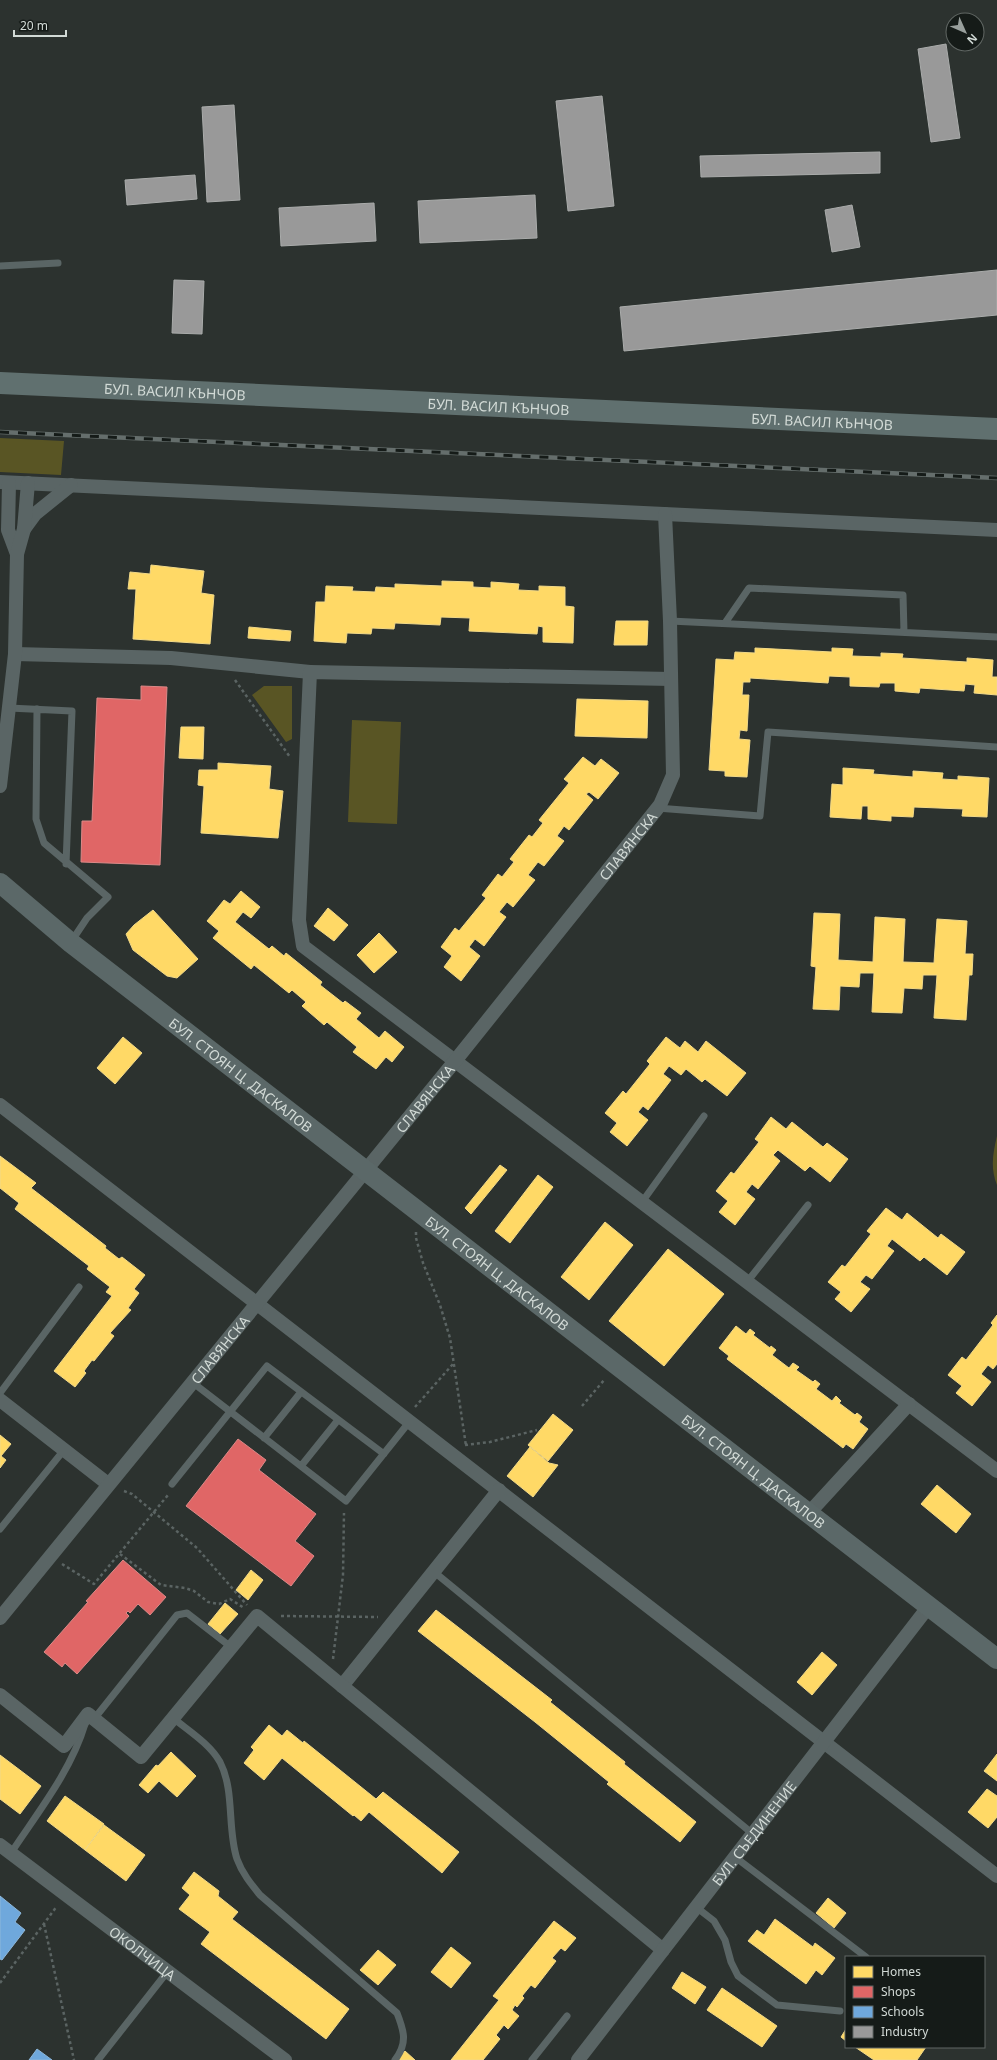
<svg xmlns="http://www.w3.org/2000/svg" width="997" height="2060" viewBox="0 0 997 2060" font-family="'Noto Sans',sans-serif">
<rect width="100%" height="100%" fill="#2c322f"/>
<path fill="#595524" d="M0 438 64 441 61 475 0 472Z
M264 686H292V739L286 742 252 695Z
M352 720 401 722 397 824 348 822Z
M997 1136V1185C990 1168 993 1153 997 1136Z"/>
<path fill="#ffd966" stroke="#f2d988" d="M151 565 204 571 201 593 214 595 210 644 133 639 136 589H128L130 572 150 574Z
M442 581 473 582V587L491 588V582L519 584 518 590 539 591V586L565 587V606L574 607 573 643 543 642V627L538 626 537 634 469 631 470 618 441 617 440 625 395 623 394 629 372 628 371 634 347 633 346 643 314 641 316 602H325L326 586 353 587 352 591 375 592 376 587 395 588V584L442 586Z
M616 621H648L647 645H614Z
M249 627 291 631 290 641 248 638Z
M755 648 832 652V648L853 649 852 656 881 657V653L903 654 902 658 967 662V658L993 660 992 677H997V695L974 693 975 685 965 684 964 691 920 688 919 693 895 691V683H880L879 687 850 686V677L829 676 828 683 750 678V682H743L742 695H749L747 731 740 730 739 739 750 740 747 777 725 776V771L709 770 716 659 734 660 735 652 755 653Z
M577 699 648 701 647 738 575 736Z
M181 727H204L203 759 179 758Z
M583 757 595 766 601 759 619 773 598 799 589 792 586 794 593 800 569 830 564 826 557 836 564 841 544 866 538 862 528 875 535 880 513 907 507 902 499 912 506 917 484 946 475 939 469 947 480 956 461 981 444 967 452 956 441 947 455 928 459 931 486 898 482 895 498 874 502 877 514 862 510 859 529 835 532 837 543 823 539 820 569 783 564 779Z
M218 763 271 766 269 789 283 791 278 838 201 833 204 786 198 785 199 770H218Z
M843 768 874 770 873 774 913 777V771L943 773 942 779 958 780V776L989 778 987 817 962 816 963 809 914 807 913 817 891 816V821L868 819V806H862L861 819 830 817 832 784 843 785Z
M241 891 260 907 251 918 243 912 235 922 269 949 272 946 284 956 286 953 322 982 320 985 343 1003 345 1001 361 1013 356 1019 379 1038 385 1031 404 1047 392 1062 386 1057 376 1069 353 1052 357 1047 327 1022 324 1025 302 1006 306 1002 292 990 289 993 254 965 251 969 213 938 219 931 207 921 224 900 230 904Z
M328 908 348 925 334 941 314 926Z
M153 910 198 959 177 978 167 976 133 950 126 934 134 925Z
M814 913 840 914 838 960 873 962 875 917 905 919 903 962 934 963 937 919 967 921 965 954H973L972 975H969L966 1020 934 1018 937 975H923L922 989 904 988 902 1013 872 1012 874 973H860L859 987 840 986 839 1010 813 1009 816 967 811 966Z
M379 933 397 952 374 973 357 955Z
M123 1037 142 1053 115 1084 97 1068Z
M666 1037 680 1048 685 1041 698 1052 706 1041 746 1073 727 1096 705 1079 702 1082 686 1069 681 1075 669 1066 663 1074 671 1080 648 1110 643 1106 638 1112 648 1120 627 1146 610 1132 617 1123 605 1113 623 1091 626 1094 650 1064 647 1061Z
M771 1117 786 1129 792 1122 823 1147 827 1143 848 1159 830 1182 810 1166 805 1171 778 1150 773 1155 780 1161 758 1189 752 1184 746 1192 755 1199 735 1225 719 1212 728 1201 716 1191 731 1172 734 1174 759 1142 755 1139Z
M0 1156 36 1183 31 1188 106 1246 105 1248 119 1259 122 1257 145 1275 134 1289 139 1293 128 1308 131 1310 110 1333 114 1336 94 1361 92 1360 84 1371 86 1373 75 1387 54 1371 112 1296 106 1292 110 1287 87 1269 89 1266 15 1209 19 1203 0 1188Z
M500 1165 507 1170 471 1214 465 1208Z
M538 1175 553 1187 510 1243 495 1231Z
M886 1208 902 1220 907 1213 938 1238 941 1234 965 1252 947 1275 924 1257 920 1261 892 1239 887 1246 894 1251 872 1279 866 1275 860 1282 870 1289 851 1312 835 1299 841 1292 828 1282 842 1265 845 1267 871 1234 867 1231Z
M605 1222 633 1245 589 1300 561 1277Z
M668 1249 724 1294 664 1366 609 1321Z
M997 1315V1364L993 1369 988 1365 981 1374 991 1382 972 1406 956 1393 962 1386 948 1375 962 1357 966 1360 993 1325 991 1323Z
M736 1326 746 1334 750 1329 755 1333 753 1335 770 1348 771 1346 776 1350 772 1355 789 1368 793 1363 799 1367 796 1370 813 1382 815 1380 820 1384 816 1389 832 1401 836 1396 841 1401 839 1403 855 1415 857 1413 862 1417 859 1422 868 1429 853 1449 846 1444 843 1448 727 1359 729 1356 719 1348Z
M553 1414 573 1430 548 1461 528 1445Z
M0 1435 11 1444 1 1456 6 1460 0 1468Z
M530 1447 549 1463 558 1465 533 1497 507 1476Z
M937 1485 971 1514 956 1533 921 1504Z
M251 1570 263 1580 248 1600 236 1590Z
M225 1603 238 1614 220 1634 208 1624Z
M436 1610 552 1700 550 1702 625 1762 624 1764 696 1822 680 1842 607 1784 609 1782 535 1722 418 1631Z
M822 1652 837 1665 812 1695 797 1682Z
M269 1725 282 1736 287 1730 303 1743 304 1741 376 1799 383 1792 459 1852 442 1873 369 1812 361 1821 354 1815 353 1816 282 1758 264 1780 244 1763 254 1750 251 1747Z
M171 1752 196 1776 177 1797 159 1781 148 1793 139 1785 156 1765 158 1766Z
M997 1754V1781L984 1771Z
M0 1755 41 1786 20 1814 0 1799Z
M987 1789 997 1796V1817L988 1828 968 1812Z
M65 1796 104 1824 85 1850 47 1821Z
M104 1825 145 1855 126 1881 85 1850Z
M194 1872 219 1891 218 1896 238 1912 232 1919 349 2009 326 2039 201 1944 210 1932 179 1909 190 1895 182 1888Z
M828 1898 846 1913 834 1928 816 1913Z
M775 1919 813 1947 815 1943 835 1958 822 1975 816 1970 806 1984 748 1941 757 1930 764 1935Z
M554 1921 576 1938 565 1951 561 1948 552 1958 556 1961 535 1988 531 1985 522 1996 524 1998 517 2007 515 2005 512 2010 519 2016 508 2029 504 2025 496 2035 500 2039 483 2060H451L499 2000 493 1996Z
M451 1947 471 1963 451 1988 431 1972Z
M378 1950 396 1965 378 1985 360 1970Z
M682 1972 706 1987 695 2004 672 1988Z
M722 1988 777 2026 762 2047 707 2010Z
M846 2029V2041L841 2037Z
M855 2047H926L917 2060H874Z
M405 2051 415 2060H397Z"/>
<path fill="#e06666" stroke="#dc8988" d="M141 686 167 687 160 865 81 862 82 821H92L97 698 141 700Z
M238 1439 266 1460 259 1470 316 1514 295 1541 314 1556 291 1586 186 1506Z
M123 1560 166 1597 150 1615 138 1604 130 1613 128 1611 126 1613 129 1616 77 1674 65 1663 62 1667 44 1652 88 1602 86 1601Z"/>
<path fill="#6fa8dc" stroke="#8db7da" d="M0 1896 21 1913 15 1922 25 1930 2 1960 0 1959Z
M37 2049 52 2060H29Z"/>
<path fill="#999" stroke="#aaacab" d="M946 44 960 138 931 142 918 49Z
M602 96 614 206 568 211 556 101Z
M234 105 240 200 207 202 202 107Z
M880 152V173L701 177 700 156Z
M195 175 197 199 127 205 125 180Z
M535 195 537 238 420 243 418 201Z
M374 203 376 241 281 246 279 208Z
M852 205 860 247 832 252 825 210Z
M997 270V315L624 351 620 307Z
M174 280 204 281 202 334 172 333Z"/>
<g fill="none" stroke-linecap="round" stroke-linejoin="round">
<path stroke="#5b6463" stroke-width="2.5" stroke-dasharray="3 3" stroke-linecap="butt" d="M235 680 290 757
M416 1232V1238L423 1263 440 1305 450 1338 466 1446
M582 1406 605 1379
M415 1407 453 1364
M465 1445 490 1442 537 1430
M124 1491 132 1494 197 1548 247 1605
M120 1554 161 1585 185 1588 194 1591 208 1602 219 1604 230 1599 244 1608
M62 1564 94 1584 168 1495
M281 1616 378 1617
M333 1659 343 1575 344 1513
M44 1924 74 2060
M0 1983 57 1906"/>
<path stroke="#5a6565" stroke-width="7" d="M0 266 58 263
M670 621 997 637
M725 623 749 588 903 595 904 632
M9 708 72 711 66 864
M37 709 36 819 44 843 108 897 87 918 71 942
M657 808 760 816 768 732 997 747
M642 1202 704 1116
M747 1282 808 1205
M192 1382 346 1501 410 1421
M0 1393 79 1287
M264 1438 301 1392
M301 1466 338 1420
M172 1484 267 1366 384 1454
M0 1529 64 1450
M433 1571 753 1834
M173 1718C189 1731 210 1744 220 1762 235 1791 227 1829 237 1859 242 1873 251 1884 260 1895L397 2013C404 2031 408 2043 395 2060
M94 1719 177 1615 187 1613 231 1647
M11 1853C38 1812 71 1771 85 1724
M735 1857 866 1957
M696 1907 714 1921 725 1940 731 1962 738 1976 777 2005 840 2011
M98 2060 168 1971
M532 2060 567 2016"/>
<g stroke="#5a6565" stroke-width="14">
<path d="M0 482 997 530"/>
<path d="M9 483 8 530 17 554"/>
<path d="M24 529 35 514 71 485"/>
<path d="M15 654 171 658 310 672"/>
<path d="M671 679 310 672 299 920 303 946 997 1471"/>
<path d="M0 786 15 654 17 554 24 529 28 483"/>
<path d="M0 1105 997 1876"/>
<path d="M0 1400 108 1484"/>
<path d="M809 1513 909 1404"/>
<path id="s1" d="M0 1618 455 1061 660 805 673 775 670 621 665 514"/>
<path d="M342 1686 499 1490"/>
<path d="M0 1695 64 1746 88 1714 141 1757 257 1616 663 1950"/>
<path id="s2" d="M0 1845 285 2060"/>
<path id="s3" d="M578 2060 929 1606"/>
</g>
<path stroke="#5b6868" stroke-width="20" id="s4" d="M0 883 71 943 997 1659"/>
<path stroke="#60706f" stroke-width="22" id="s5" d="M0 383 997 429"/>
<g stroke="#656e6c" stroke-width="4.5">
<path id="rail" d="M0 432 997 478"/>
</g>
<use href="#rail" stroke="#151b18" stroke-width="3" stroke-dasharray="9" stroke-linecap="butt"/>
</g>
<g text-anchor="middle" dominant-baseline="central" stroke-width="4" stroke-linejoin="round" paint-order="stroke">
<g font-size="14" fill="#d2dad6" stroke="#151b18">
<text stroke="none"><textPath href="#s5" startOffset="175">БУЛ. ВАСИЛ КЪНЧОВ</textPath></text>
<text stroke="none"><textPath href="#s5" startOffset="499">БУЛ. ВАСИЛ КЪНЧОВ</textPath></text>
<text stroke="none"><textPath href="#s5" startOffset="823">БУЛ. ВАСИЛ КЪНЧОВ</textPath></text>
<text stroke="none"><textPath href="#s1" startOffset="995">СЛАВЯНСКА</textPath></text>
<text stroke="none"><textPath href="#s4" startOffset="308">БУЛ. СТОЯН Ц. ДАСКАЛОВ</textPath></text>
<text stroke="none"><textPath href="#s1" startOffset="671">СЛАВЯНСКА</textPath></text>
<text stroke="none"><textPath href="#s4" startOffset="632">БУЛ. СТОЯН Ц. ДАСКАЛОВ</textPath></text>
<text stroke="none"><textPath href="#s1" startOffset="347">СЛАВЯНСКА</textPath></text>
<text stroke="none"><textPath href="#s4" startOffset="956">БУЛ. СТОЯН Ц. ДАСКАЛОВ</textPath></text>
<text stroke="none"><textPath href="#s3" startOffset="287">БУЛ. СЪЕДИНЕНИЕ</textPath></text>
<text stroke="none"><textPath href="#s2" startOffset="179">ОКОЛЧИЦА</textPath></text>
</g>
</g>
<rect x="845" y="1956" width="140" height="92" fill="#151b18" stroke="#616764"/>
<rect x="853" y="1966" width="20" height="12" fill="#ffd966" stroke="#616764"/>
<text x="881" y="1976" font-size="12" fill="#d2dad6">Homes</text>
<rect x="853" y="1986" width="20" height="12" fill="#e06666" stroke="#616764"/>
<text x="881" y="1996" font-size="12" fill="#d2dad6">Shops</text>
<rect x="853" y="2006" width="20" height="12" fill="#6fa8dc" stroke="#616764"/>
<text x="881" y="2016" font-size="12" fill="#d2dad6">Schools</text>
<rect x="853" y="2026" width="20" height="12" fill="#999999" stroke="#616764"/>
<text x="881" y="2036" font-size="12" fill="#d2dad6">Industry</text>
<g transform="translate(965 32) rotate(135)"><circle r="19" fill="#151b18" stroke="#616764"/>
<path d="M0-3L7 15L0 10L-7 15Z" fill="#989f9c"/>
<text y="-6" font-size="11" font-weight="bold" text-anchor="middle" fill="#d2dad6">N</text>
</g>
<path d="M14 30v6h52v-6" fill="none" stroke="#d2dad6" stroke-width="2"/>
<text x="20" y="30" font-size="12" fill="#d2dad6" stroke="#151b18" stroke-width="3" paint-order="stroke">20 m</text>
</svg>
